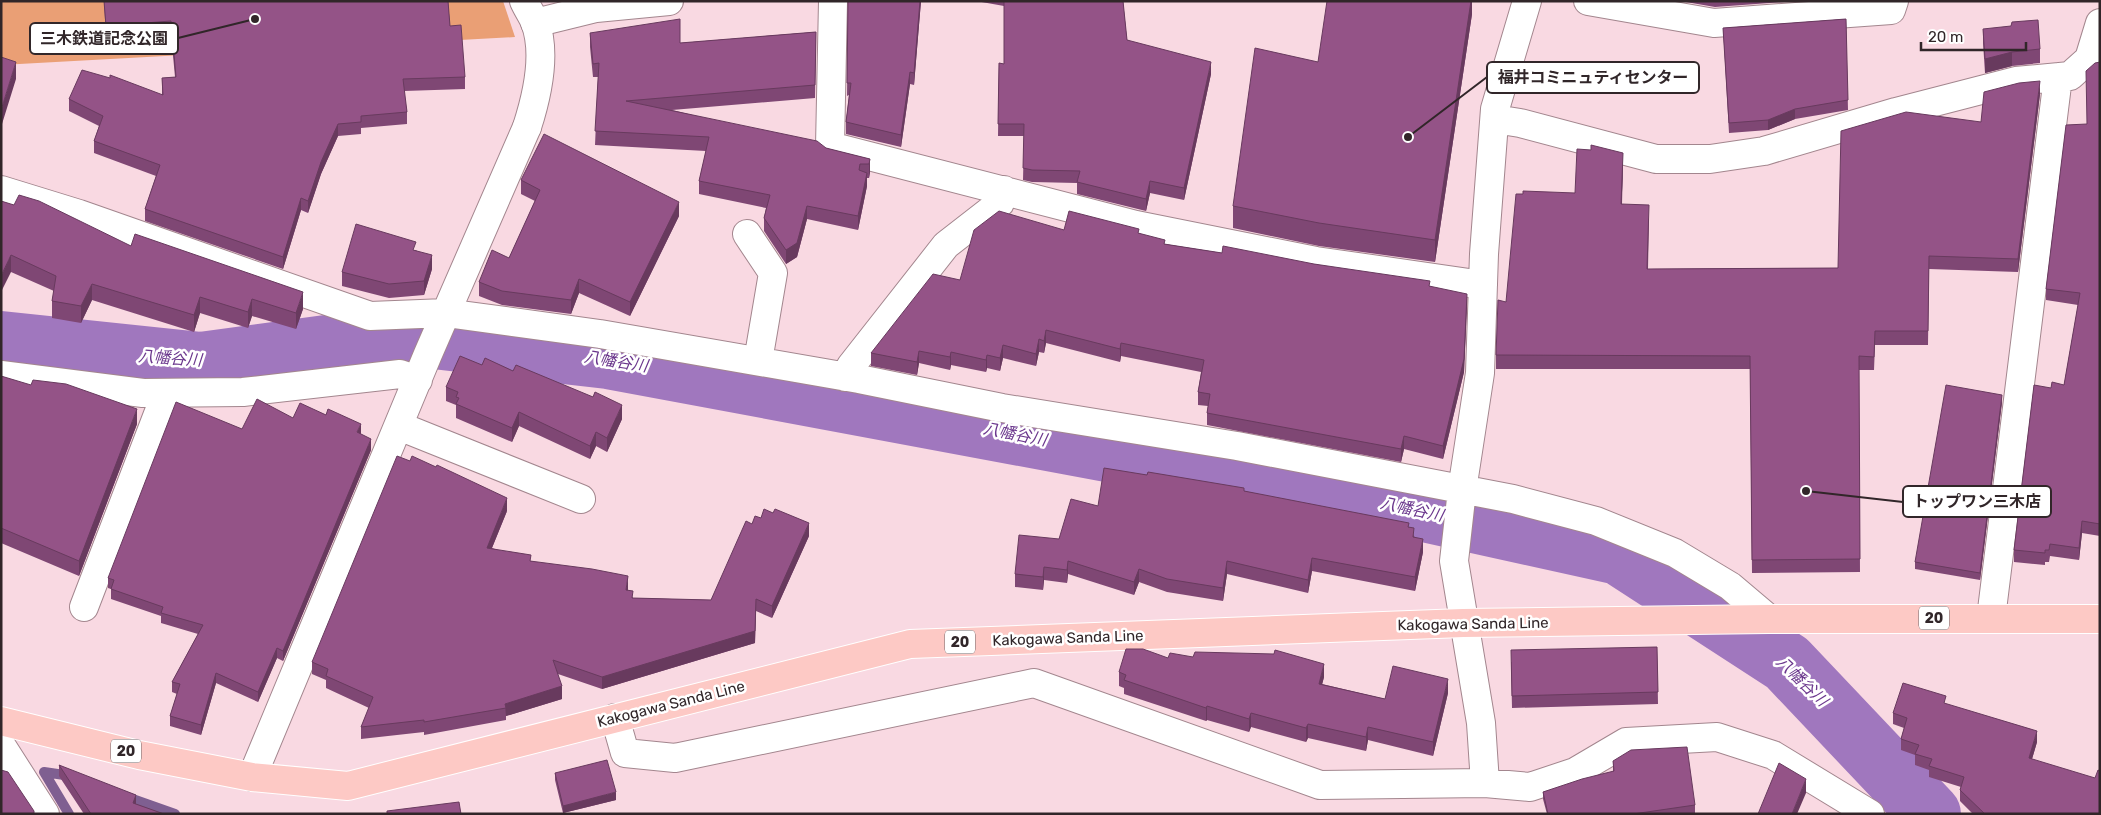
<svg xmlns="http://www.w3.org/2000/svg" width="2101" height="815" viewBox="0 0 2101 815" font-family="Rubik,'Noto Sans JP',sans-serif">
<rect width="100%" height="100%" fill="#f9d9e2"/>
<path fill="#ea9f75" d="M1 1H503L515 37 1 65Z"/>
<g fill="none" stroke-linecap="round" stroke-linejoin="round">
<path stroke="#7f5f91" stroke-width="10" d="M44 772 71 776
M44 772 69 814
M124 796 175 814"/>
<path stroke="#a077be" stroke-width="62" d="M1 342 201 363 408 335 608 358 1397 505 1619 554 1787 663 1930 814"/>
<g stroke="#a3868e" stroke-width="30">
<path id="minor" d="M833 1 830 146 1136 225 1316 261 1483 285
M1588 1 1714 23 1891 10 1894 1
M535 23 596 8 669 1
M2089 59 2100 23
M1495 119 1520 123 1656 159H1710L1764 151 1896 112 2016 81 2070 76 2089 59H2100
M1 190 79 214 370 316 446 313 600 334 859 379 1002 408 1237 446 1513 499 1596 521 1675 553 1730 586 1769 619
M747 234 773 273 758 361
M1 375 143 393 243 392 400 374 418 380
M845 377 851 366 946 245 1000 203 1004 190
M399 426 581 499
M84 607 160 409 162 393
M1991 618 2058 77
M615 718 625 753 675 758 1034 683 1320 785 1485 783 1530 787 1575 772 1626 742 1717 737 1773 755 1870 814
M1 745 45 814
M252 777 428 354 527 127
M1485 783 1481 723 1454 561 1462 490 1480 373 1484 254 1495 109 1527 1"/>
</g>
<g stroke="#a3868e" stroke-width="30">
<path id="tertiary" d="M524 1C527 8 532 15 535 22 547 54 537 96 527 127"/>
</g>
<g stroke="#fff" stroke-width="30">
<path id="primary" d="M1 721 139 755 252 777 348 786 910 644 1463 623 1769 619H2100"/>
</g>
<use href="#minor" stroke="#fff" stroke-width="28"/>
<use href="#tertiary" stroke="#fff" stroke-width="28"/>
<use href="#primary" stroke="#fdc9c5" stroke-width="28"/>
</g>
<path fill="#7f4774" d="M104 1H448L450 26 465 77V89L404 91 407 112V124L361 128V134L338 136 321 174 308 213 301 210 283 269 145 221V209L156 176 94 153V141L99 126 69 111V99L162 95V78L175 77 171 34 106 38Z
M848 1H921L914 85 910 84 901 147 846 134V122L849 95 847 96Z
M976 1H1123L1127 40 1211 74 1184 200 1150 193 1146 211 1077 194V183L1032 182 1023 180 1024 136H998L999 63 1004 64V6Z
M1472 1V14L1435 262 1319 246 1233 228V206L1318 62Z
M1680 1H1797L1715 7Z
M1846 19 1848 110 1795 119 1768 130 1729 133 1723 28Z
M1983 29 2040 49V63L2012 66 1985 73 1983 43Z
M816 32 815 98 672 110 870 159V172L869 178H867V186L858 230 807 219 797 257 786 264 764 231V218L766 208 699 194V181L706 151 595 145 598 77H593L590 47V33L680 43Z
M2100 62V536L2082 533 2079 560 2050 556 2049 562H2045V565L2014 562V550L2051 388 2064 385 2078 305 2046 300V289L2087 124Z
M2040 94 2018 272 1929 269 1928 345H1875L1874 370H1859L1860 572 1752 573 1750 369H1496V355L1506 302 1575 193 1623 167 1622 204 1649 219 1648 269 1838 268 1981 122Z
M521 180 679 216 630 316 579 293 571 314 502 305 479 296V282L509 258 535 201 521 194Z
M1 201 131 246 303 309 296 329 252 316 248 328 200 313 194 332 92 300 81 323 52 318V301L54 291 11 272Z
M1064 230 1139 233 1165 244 1222 253 1314 264 1430 286 1467 307 1464 372 1443 459 1404 449 1401 462 1207 425V413L1208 406 1198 405V392L1201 372 1121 356 1120 362 1046 343 1044 353 1039 352 1036 366 1003 358 1000 371 987 368 986 372 951 365 950 370 919 363 917 375 871 366V353L960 280Z
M416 250 432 269 424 295 389 298 342 286V272Z
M482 365 622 419 607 452 596 446 590 459 519 426 512 442 456 418V405L446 401V387Z
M1 376 137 424 79 576 1 543Z
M2002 402 1980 580 1915 569V562Z
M293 418 361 434 371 450 283 661 277 658 258 702 216 683 201 735 170 726V716L177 694 172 692V682L198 634 161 623V616L111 599V589L108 588V578L242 429Z
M1244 491 1409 527 1423 552 1415 591 1312 571 1308 593 1227 574 1223 601 1167 592 1139 582 1134 595 1068 574 1067 583 1044 580 1043 590 1015 587V574L1059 539Z
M507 511 492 548 531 561 628 588V590L633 598 711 600 752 524 809 536 772 618 756 611 755 643 602 689 558 674 562 699 506 716V720L424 735V732L361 739V727L369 708 326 688V680L312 674V662Z
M1657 647 1658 704 1512 708 1511 662Z
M1193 657 1324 677 1322 684 1385 699 1448 693 1433 756 1368 740 1366 751 1308 738 1306 742 1251 727 1249 732 1207 720 1206 721 1124 694V688L1119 686V672L1168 658Z
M1946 704 2037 742 2032 759 2100 814H1973L1960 801V790L1961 787 1929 777V770L1915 765V755L1901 750V739L1904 728 1893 724V713Z
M1613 761 1695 805V813L1686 814H1547L1543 799V792L1613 772Z
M59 765 136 804 164 814H84L59 776Z
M555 773 616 800 563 813 555 780Z"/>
<path fill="#683a5e" d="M920 1H921L914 85V73Z
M1471 1H1472V14L1435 262V240Z
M2012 52V66L1985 73V59Z
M16 62V79L2 124V107Z
M1211 62V74L1184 200V188Z
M910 72V84L901 147V135Z
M2040 81V94L2018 272V259Z
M1795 109V119L1768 130V120Z
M338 124V136L321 174 308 213V201L321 162Z
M1623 153V167L1621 218V204Z
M870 159V172L869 178V164Z
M867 173V186L858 230V216Z
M1150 181V193L1146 211V199Z
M301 198V210L283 269V257Z
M679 202V216L630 316V302Z
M807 206V219L797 257 786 264V250Z
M11 255V272L1 292V276Z
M432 255V269L424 295V281Z
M579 279V293L571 314V300Z
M92 284V300L81 323V306Z
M303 292V309L296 329V313Z
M1467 294 1464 372 1443 459V446Z
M200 297V313L194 332V315Z
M252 299V316L248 328V312Z
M1046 330V343L1044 353V341Z
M1039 339V352L1036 366V354Z
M1121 343V356L1120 362V349Z
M1003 345V358L1000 371V358Z
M919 351V363L917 375V362Z
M951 352V365L950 370V357Z
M987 355V368L986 372V360Z
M2002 395V402L1980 580V573Z
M622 405V419L607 452V438Z
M137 409V424L79 576V561Z
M519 412V426L512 442V428Z
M361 424V434L357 443V432Z
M596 432V446L590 459V446Z
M1404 436V449L1401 462V449Z
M371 439V450L283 661V651Z
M507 498V511L487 560V548Z
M2082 521V533L2079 560V548Z
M809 523V536L772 618V606Z
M1423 539V552L1415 591V577Z
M1312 558V571L1308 593V580Z
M1068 561V574L1067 583V570Z
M1227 561V574L1223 601V588Z
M1044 567V580L1043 590V577Z
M1139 569V582L1134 595V582Z
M628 576V588L626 602V590Z
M756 599 755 643 602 689V677Z
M277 648V658L258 702V692Z
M1324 664V677L1319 697V684Z
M216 673V683L201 735V725Z
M1448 679V693L1433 756V742Z
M562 686V699L506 716 505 704Z
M1207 706V720L1206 721V708Z
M1251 713V727L1249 732V719Z
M1308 724V738L1306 742V728Z
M1368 727V740L1366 751V737Z
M2037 731V742L2029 769V758Z
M1806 779V793L1797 814H1792Z
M616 792V800L563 813V806Z
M136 795V806L133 803Z"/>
<path fill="#945387" stroke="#683a5e" d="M104 1H448L450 26 461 25 465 77 403 79 407 112 361 116V122L338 124 321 162 308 201 301 198 283 257 145 209 160 165 94 141 103 116 69 99 82 70 110 78V75L163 95 162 78 176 77 171 21 106 26Z
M848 1H920L914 73 910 72 901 135 846 122 851 83H847Z
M1004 1H1123L1127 40 1211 62 1184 188 1150 181 1146 199 1077 182 1080 171 1032 170 1023 168 1024 124H998L999 63 1004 64Z
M1327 1H1471L1435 240 1319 223 1233 206 1255 48 1318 62Z
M680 19V43L816 32 815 85 626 101 817 141 826 148 870 159 869 164H860L859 170 867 173 858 216 807 206 797 243 786 250 764 218 770 195 699 181 709 137 595 131 599 63 593 64 590 33Z
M1846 19 1848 100 1795 109 1768 120 1729 123 1723 28Z
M2038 20 2040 49 2012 52 1985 59 1983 29 2011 26 2012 22Z
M1 57 16 62 2 107H1Z
M2100 62V524L2082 521 2079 548 2050 544 2049 550H2045V553L2014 550 2034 385 2051 388 2052 382 2064 385 2080 293 2046 289 2066 125 2087 124 2086 71 2095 63Z
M2040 81 2018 259 1929 256 1928 331H1875L1874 357 1859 356 1860 559 1752 560 1750 356 1496 355 1498 300 1506 302 1516 194H1523V191L1575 193 1577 149 1591 150V145L1623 153 1621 204 1649 205 1647 269 1838 268 1841 131 1906 112 1981 122 1984 92 2019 83Z
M544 134 679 202 630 302 579 279 571 300 502 291 479 282 492 250 509 258 540 190 521 180Z
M19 195 39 201 131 246 135 234 303 292 296 313 252 299 248 312 200 297 194 315 92 284 81 306 52 301 56 276 11 255 1 276V201L14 205Z
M999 211 1064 230 1069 211 1139 229 1138 233 1165 240 1164 244 1222 253 1223 246 1314 264 1430 281 1429 286 1467 294 1464 359 1443 446 1404 436 1401 449 1207 413 1210 394 1198 392 1204 360 1121 343 1120 349 1046 330 1044 341 1039 339 1036 354 1003 345 1000 358 987 355 986 360 951 352 950 357 919 351 917 362 871 353 933 274 960 280 974 230Z
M356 224 416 242 413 250 432 255 424 281 389 284 342 272Z
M460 356 482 365 485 358 513 371 516 365 593 397 595 392 622 405 607 438 596 432 590 446 519 412 512 428 456 404 459 398 456 397 458 392 446 387Z
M1 376 31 385 33 380 66 384 137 409 79 561 1 528Z
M1946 385 2002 395 1980 573 1915 562Z
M257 399 293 418 300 403 326 415 328 409 361 424 357 432 371 439 283 651 277 648 258 692 216 673 201 725 170 716 180 684 172 682 203 625 161 613 163 607 111 589 114 580 108 578 176 402 242 429Z
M397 456 410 461 412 456 436 467 437 465 507 498 487 548 531 555 530 561 592 569 628 576 626 590 633 591 632 598 711 600 746 521 752 524 755 516 761 518 764 509 773 513 775 509 809 523 772 606 756 599 755 631 602 677 553 660 562 686 505 704 506 708 424 722V720L361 727 373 697 326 676 328 669 312 662Z
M1104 468 1147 475 1148 472 1244 488V491L1409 523 1408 527 1414 528 1413 537 1423 539 1415 577 1312 558 1308 580 1227 561 1223 588 1167 579 1139 569 1134 582 1068 561 1067 570 1044 567 1043 577 1015 574 1019 535 1059 539 1071 499 1098 506Z
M1657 647 1658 692 1512 696 1511 650Z
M1126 649H1143L1168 658 1170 653 1193 657 1195 652 1274 654 1275 650 1324 664 1319 684 1385 699 1393 666 1448 679 1433 742 1368 727 1366 737 1308 724 1306 728 1251 713 1249 719 1207 706 1206 708 1124 680 1126 675 1119 672Z
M1903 683 1946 696 1944 703 2037 731 2029 758 2095 778 2098 770 2100 771V814H1985L1960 790 1964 777 1929 766 1932 759 1915 754 1919 745 1901 739 1907 718 1893 713Z
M1687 747 1695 805 1633 814H1548L1543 792 1582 779 1614 771 1613 761 1631 750Z
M607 760 616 792 563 806 555 773Z
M1779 763 1806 779 1792 814H1758Z
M59 765 136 795 133 803 164 814H91Z
M1 770 8 772 34 811V814H1Z
M459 802 461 814H387V811Z"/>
<g text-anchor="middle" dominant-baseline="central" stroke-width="5" stroke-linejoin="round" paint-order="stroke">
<g fill="#fff" stroke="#6f6769" stroke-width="1">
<rect x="1919" y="606.5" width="30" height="23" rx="4"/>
<rect x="945" y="630.5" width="30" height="23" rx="4"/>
<rect x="111" y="739.5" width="30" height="23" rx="4"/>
</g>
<g font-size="14" font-weight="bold" fill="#312629">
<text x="1934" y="618">20</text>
<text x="960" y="642">20</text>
<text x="126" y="751">20</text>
</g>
<g font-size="15" fill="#312629" stroke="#fff">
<text transform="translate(1473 624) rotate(-1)">Kakogawa Sanda Line</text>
<text transform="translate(1068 638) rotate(-2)">Kakogawa Sanda Line</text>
<text transform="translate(671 704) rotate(-14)">Kakogawa Sanda Line</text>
</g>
<g font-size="16" font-style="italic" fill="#6b378d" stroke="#fff">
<text transform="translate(170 358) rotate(4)">八幡谷川</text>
<text transform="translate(616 361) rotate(9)">八幡谷川</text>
<text transform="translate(1015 434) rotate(11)">八幡谷川</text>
<text transform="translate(1412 509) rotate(12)">八幡谷川</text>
<text transform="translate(1802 681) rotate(44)">八幡谷川</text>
</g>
</g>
<path fill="none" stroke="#312629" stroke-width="2" d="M255 19L178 38M1408 137L1487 77M1806 491L1903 502"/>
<g fill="#312629" stroke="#fff" stroke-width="2">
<circle cx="255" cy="19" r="5"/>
<circle cx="1408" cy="137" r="5"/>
<circle cx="1806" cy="491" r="5"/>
</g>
<g fill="#fff" stroke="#312629" stroke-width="2">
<rect x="30" y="23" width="148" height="31" rx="5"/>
<rect x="1487" y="62" width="212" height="31" rx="5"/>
<rect x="1903" y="486" width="148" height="31" rx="5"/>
</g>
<g font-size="16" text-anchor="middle" font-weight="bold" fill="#312629">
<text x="104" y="44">三木鉄道記念公園</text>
<text x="1593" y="83">福井コミニュティセンター</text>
<text x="1977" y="507">トップワン三木店</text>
</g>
<rect width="2101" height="815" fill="none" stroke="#312629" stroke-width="5"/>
<path d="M1921 42v8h105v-8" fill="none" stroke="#312629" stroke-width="2.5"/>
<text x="1928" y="42" font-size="15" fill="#312629" stroke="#ffffff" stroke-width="4" paint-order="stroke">20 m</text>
</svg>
